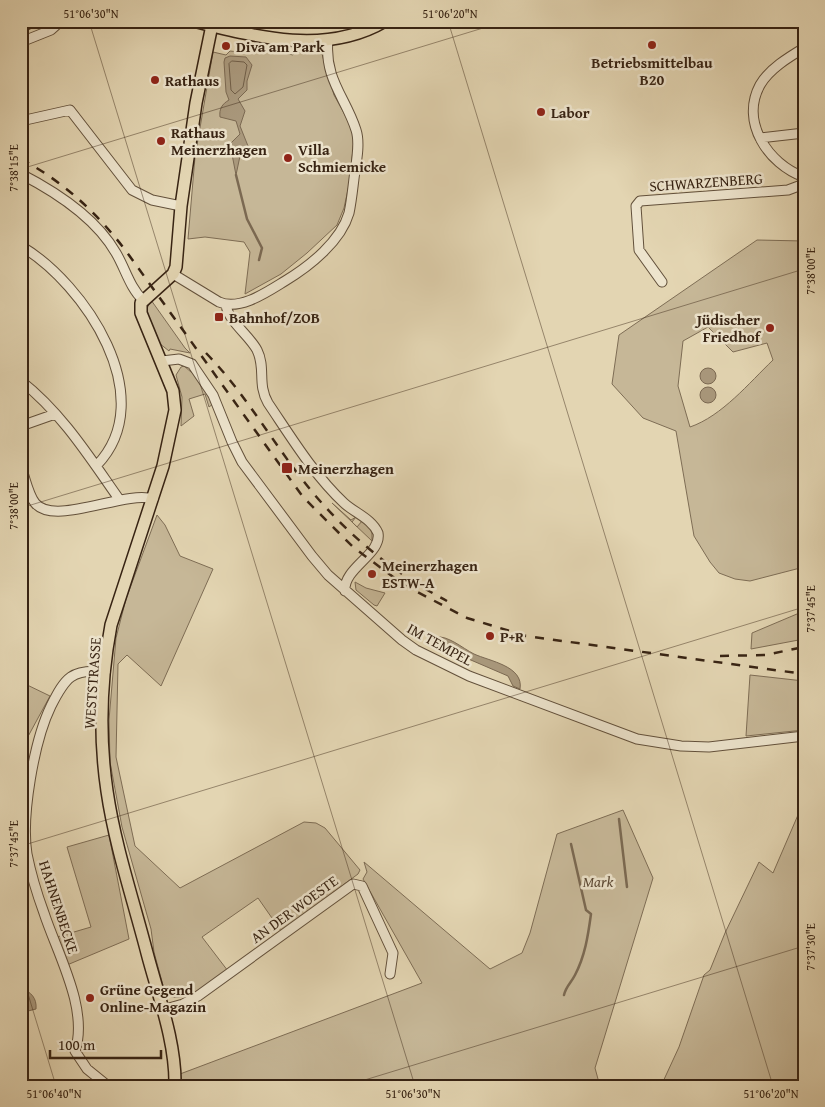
<svg xmlns="http://www.w3.org/2000/svg" width="825" height="1107" viewBox="0 0 825 1107" font-family="'Gentium Book Plus',serif">
<rect width="100%" height="100%" fill="#e3d5b2"/>
<filter id="stains"><feTurbulence type="fractalNoise" baseFrequency=".004" numOctaves="4"/><feColorMatrix values="0 0 0 0 .2 0 0 0 0 .09 0 0 0 0 .02 0 0 0 .5 -.17"/></filter>
<radialGradient id="worn" r=".72"><stop offset=".6" stop-color="#630" stop-opacity="0"/><stop offset="1" stop-color="#630" stop-opacity=".3"/></radialGradient>
<path fill="#c6b797" stroke="#7e6d55" fill-rule="evenodd" d="M241 43 293 55 294 52 322 54 334 95 351 126 354 140 349 185 344 208 337 225 307 253 281 274 245 294 250 252 244 242 205 237 188 239 195 157 213 52 226 55 230 51 239 52Z
M757 240 804 241V567L750 581 735 579 719 573 710 562 694 536 676 431 643 418 612 384 619 335ZM708 327 733 352 767 343 773 360C749 383 722 416 690 427L678 386 683 341Z
M151 300 185 348 190 353 170 349 169 351 159 343 146 311Z
M184 366 198 378 213 404 209 407 205 394 189 399 194 416 181 426 182 397 176 375 181 367Z
M332 503 351 520 356 517 352 522 357 527 362 521 372 531V541Z
M157 515 165 525 180 556 213 569 161 686 127 655 118 664 116 757 135 846 180 888 304 822 316 823 325 828 360 870 358 874 281 931 258 898 202 937 228 971C215 980 180 1008 165 993L154 952 151 929 122 827 110 762 109 720 116 638 126 599Z
M355 582 366 588 385 593 377 606 374 605 356 590Z
M804 611V639L751 649 752 633Z
M750 675 804 681V730L746 736Z
M21 682 50 696 25 742 21 773Z
M804 801V1086H661L679 1047 704 975 710 970 725 933 759 862 773 873Z
M623 810 653 878 595 1068 598 1079 605 1086H180V1074L422 983 363 879 367 872 364 862 490 969 522 953 530 933 557 834Z
M109 835 129 939 67 965 57 937 91 927 67 847Z"/>
<path fill="#a9987c" stroke="#7b6952" d="M230 56 246 57 252 65 247 81V90L238 99 245 111 240 126 248 146 240 156 236 175 230 144 240 134 236 121 220 117C219 109 222 104 229 100L226 92 224 62 225 58Z
M700 376a8 8 0 1 1 16 0a8 8 0 1 1-16 0Z
M700 395a8 8 0 1 1 16 0a8 8 0 1 1-16 0Z
M435 637C448 635 462 648 474 654 489 661 524 666 520 689L513 686 508 676 436 645 433 641Z
M21 988C31 992 37 998 36 1009L24 1012 22 1016Z"/>
<g fill="none" stroke-linecap="round" stroke-linejoin="round">
<path stroke="#705e48" stroke-width="1" d="M232 61 244 62 247 65 243 87 235 94 231 90 229 64Z"/>
<path stroke="#7b6952" stroke-width="2.5" d="M236 175 247 219 262 248 259 260
M619 819 627 887
M564 995C566 986 571 983 575 975 585 956 588 936 591 914L586 910 571 844"/>
<g stroke="#62503b" stroke-width="11">
<path id="minor" d="M21 42 51 30 61 21
M804 48C789 57 769 69 760 85 740 122 768 164 804 177
M21 121 70 110 132 190 152 200 181 206
M760 138 804 133
M21 174C56 192 96 218 116 253 125 268 130 288 143 300
M21 246C85 284 161 398 97 465
M173 274 219 302C240 311 267 292 285 281 310 266 341 241 349 213 352 199 353 185 355 171 357 159 360 142 356 130 346 98 324 79 328 40
M662 282 639 250 636 206 640 201 788 190 804 184
M226 305C228 321 249 335 257 350 266 368 257 384 268 403 291 437 314 475 344 503 355 513 372 519 378 533 382 554 343 568 345 591
M162 361 179 359 192 364 213 395 232 442 242 462 312 556 328 575 402 640 416 650 469 676 637 739 681 746 709 747 804 736
M21 381C62 413 90 458 119 499
M21 426 55 414
M21 467C25 477 28 494 35 503 54 527 125 490 153 499
M105 672C72 668 65 678 51 706 34 741 21 816 27 854 31 874 37 894 44 913 57 953 89 1009 75 1051L87 1069 108 1086
M162 1010 183 1004 198 996 353 884 362 886 393 953 390 974"/>
</g>
<g stroke="#372313" stroke-width="14">
<path id="major" d="M194 21C256 37 326 56 385 21
M21 26 32 21
M175 1086C176 1042 158 995 147 953 133 899 115 846 107 791 99 737 101 678 111 625L163 466 175 410 173 391 141 313V303L173 274 176 267 181 206 196 103 212 25"/>
</g>
<use href="#minor" stroke="#ede4cd" stroke-width="9"/>
<use href="#major" stroke="#e3d5b2" stroke-width="11"/>
<path stroke="#372313" stroke-width="2.5" stroke-dasharray="9 9" stroke-linecap="butt" d="M21 159C64 182 97 213 126 251L303 497 353 547 404 585 467 618 526 636 804 674
M206 353C242 390 267 433 298 474 338 527 388 570 447 601
M720 656 765 655 804 647"/>
</g>
<path fill="none" stroke="#372313" stroke-width="1" stroke-opacity="0.45" d="M89 21 415 1086M448 21 773 1086M21 169 506 21M21 508 804 269M21 846 804 607M21 971 56 1086M345 1086 804 946"/>
<g fill="#8f2418" stroke="#ede4cd" stroke-width="2">
<circle cx="652" cy="45" r="5"/>
<circle cx="226" cy="46" r="5"/>
<circle cx="155" cy="80" r="5"/>
<circle cx="541" cy="112" r="5"/>
<circle cx="161" cy="141" r="5"/>
<circle cx="288" cy="158" r="5"/>
<rect x="214" y="312" width="10" height="10" rx="2.5"/>
<circle cx="770" cy="328" r="5"/>
<rect x="281" y="462" width="12" height="12" rx="2.5"/>
<circle cx="372" cy="574" r="5"/>
<circle cx="490" cy="636" r="5"/>
<circle cx="90" cy="998" r="5"/>
</g>
<g text-anchor="middle" dominant-baseline="central" stroke-width="5" stroke-linejoin="round" paint-order="stroke">
<g font-size="15" font-weight="bold" fill="#372313" stroke="#ede4cd" text-anchor="start">
<text x="236" y="46">Diva am Park</text>
<text x="652" y="62" text-anchor="middle">Betriebsmittelbau<tspan x="652" dy="17">B20</tspan></text>
<text x="165" y="80">Rathaus</text>
<text x="551" y="112">Labor</text>
<text x="171" y="132">Rathaus<tspan x="171" dy="17">Meinerzhagen</tspan></text>
<text x="298" y="149">Villa<tspan x="298" dy="17">Schmiemicke</tspan></text>
<text x="229" y="317">Bahnhof/ZOB</text>
<text x="760" y="319" text-anchor="end">Jüdischer<tspan x="760" dy="17">Friedhof</tspan></text>
<text x="298" y="468">Meinerzhagen</text>
<text x="382" y="565">Meinerzhagen<tspan x="382" dy="17">ESTW-A</tspan></text>
<text x="500" y="636">P+R</text>
<text x="100" y="989">Grüne Gegend<tspan x="100" dy="17">Online-Magazin</tspan></text>
</g>
<g font-size="15" fill="#372313" stroke="#ede4cd">
<text transform="translate(706 182) rotate(-4)">SCHWARZENBERG</text>
<text transform="translate(440 644) rotate(29)">IM TEMPEL</text>
<text transform="translate(92 683) rotate(-86)">WESTSTRASSE</text>
<text transform="translate(59 907) rotate(72)">HAHNENBECKE</text>
<text transform="translate(294 909) rotate(-36)">AN DER WOESTE</text>
</g>
<g font-size="15" font-style="italic" fill="#5b4834" stroke="#ede4cd">
<text x="598" y="881">Mark</text>
</g>
</g>
<rect width="825" height="1107" fill="none" stroke="#e3d5b2" stroke-width="55"/>
<path d="M50 1050v8h111v-8" fill="none" stroke="#372313" stroke-width="2.5"/>
<text x="58" y="1050" font-size="15" fill="#372313" stroke="#ede4cd" stroke-width="4" paint-order="stroke">100 m</text>
<rect x="28" y="28" width="770" height="1052" fill="none" stroke="#372313" stroke-width="2"/>
<g font-size="12" text-anchor="middle" fill="#372313">
<text x="91" y="18">51°06'30"N</text>
<text x="450" y="18">51°06'20"N</text>
<text transform="translate(14 168) rotate(-90)" y="4">7°38'15"E</text>
<text transform="translate(811 271) rotate(-90)" y="4">7°38'00"E</text>
<text transform="translate(14 506) rotate(-90)" y="4">7°38'00"E</text>
<text transform="translate(811 609) rotate(-90)" y="4">7°37'45"E</text>
<text transform="translate(14 844) rotate(-90)" y="4">7°37'45"E</text>
<text transform="translate(811 947) rotate(-90)" y="4">7°37'30"E</text>
<text x="54" y="1098">51°06'40"N</text>
<text x="413" y="1098">51°06'30"N</text>
<text x="771" y="1098">51°06'20"N</text>
</g>
<rect width="100%" height="100%" filter="url(#stains)"/>
<rect width="100%" height="100%" fill="url(#worn)"/>
</svg>
